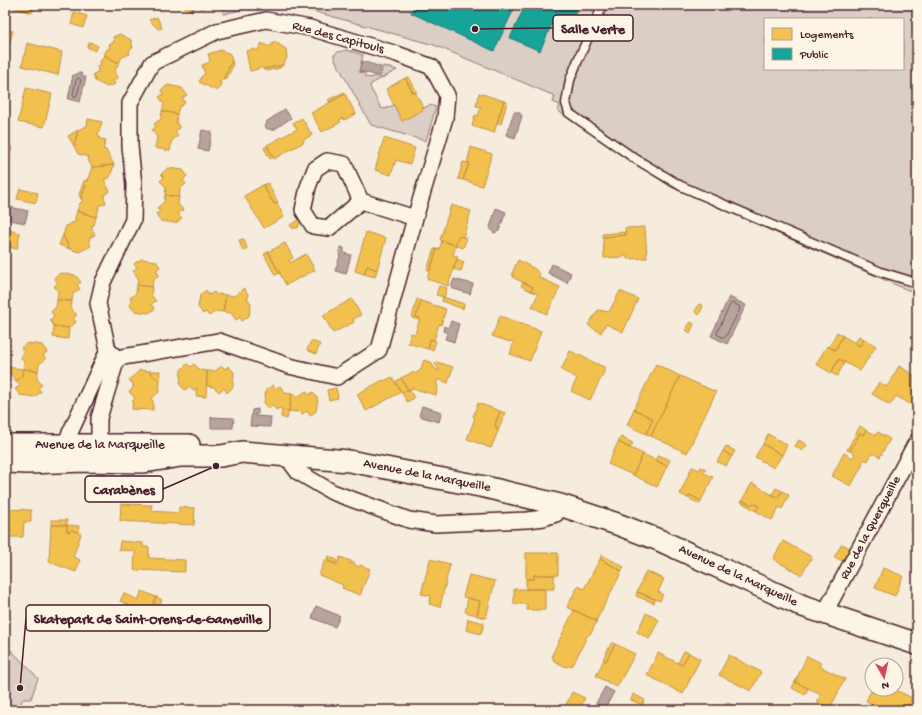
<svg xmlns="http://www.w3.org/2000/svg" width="922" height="715" viewBox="0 0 922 715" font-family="'Gochi Hand',sans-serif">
<rect width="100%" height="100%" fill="#f5ecde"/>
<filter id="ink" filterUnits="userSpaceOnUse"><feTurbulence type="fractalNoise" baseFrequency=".025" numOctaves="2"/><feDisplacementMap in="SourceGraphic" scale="8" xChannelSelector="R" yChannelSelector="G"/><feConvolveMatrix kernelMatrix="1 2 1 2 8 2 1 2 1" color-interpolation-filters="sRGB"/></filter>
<g filter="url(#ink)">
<path fill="#dbcec4" stroke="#927678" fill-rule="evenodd" d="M221 5H264L223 14Z
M279 5H917V294L671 187 558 111 560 105 553 102 555 96 434 45 298 7ZM765 19H903V69H765Z
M347 50 363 55 359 72 364 73 365 77 372 78 373 76 380 78 383 66 397 70 371 84 370 87 381 108 385 109 394 105 402 120 424 109 423 108 430 105 436 107 426 141 371 125 334 58V55L338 52Z
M11 650 38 678 31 699H23L17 710H5V653Z"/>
<path fill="#b8a39e" stroke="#8c6e70" d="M362 61 381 67 379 76 359 71Z
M77 73H81L83 77H86L80 102 68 99 73 75H76Z
M285 109 291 118 272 131 271 129H267L265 126 267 123 266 122Z
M514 112H519L522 116 515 138 506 135Z
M202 130 212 132 208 151 198 149Z
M5 206 28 211 25 223 5 219Z
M496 208 506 212 499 231 494 233 492 231 490 227Z
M340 247 344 248V253L351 255 346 274 335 271 340 256 339 255Z
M552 264 571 273 567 283 548 273Z
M454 279 473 284 470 294 451 288Z
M729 297 746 305 727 344 711 336Z
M451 321 459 324 454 342 445 339 447 333 443 331 444 326 448 328Z
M422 406 442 412 439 422 419 416Z
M258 409V414H255V416L271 417 270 427 250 426 252 410Z
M211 417 234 418 233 428H211Z
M316 606 340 616 335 627 312 618Z
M605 687 614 692 604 710H600L594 707Z"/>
<path fill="#f2c14e" stroke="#c09044" d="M5 5H34L32 13Z
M181 5H206L203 9 198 6H195L192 11Z
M74 12 87 16 83 28 71 24Z
M157 17 162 28 158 29 149 20Z
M5 29 13 31 5 58Z
M120 34 131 40 133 48 129 50 130 54 122 57 119 63 104 55 107 49 110 48 109 44 114 42 113 37Z
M274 41 286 49 287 58 283 65 263 69 260 67 258 69 250 71 246 51 255 49 257 51 262 43 267 46H271Z
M90 42 98 46 95 51 87 47Z
M27 43 62 52 58 75 22 66Z
M221 50 230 54 232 61 223 80 220 81 221 84 217 91 199 82 203 75 205 74 202 65 208 63 210 60 208 54Z
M104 55 119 63 115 70 118 78 113 80 115 84 107 87 95 81 93 74 98 72 97 66 101 65 100 62Z
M232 61 233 66 227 78 223 80Z
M283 65 280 68 266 71 263 69Z
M409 77 417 92 413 93 405 78Z
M405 78 413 93 415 92 424 109 402 121 386 89Z
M168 85 182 88 187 95 182 98 185 103 179 107 177 114 162 111 164 104 159 97 163 94 161 90Z
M5 88 12 90 5 111Z
M26 88 52 94 44 127 18 122Z
M344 92 345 94 330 102 328 100Z
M479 93 504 101 494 133 472 126 475 115 478 116 481 107 476 106Z
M345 94 356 114 344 120 343 118 339 120 341 122 322 132 311 113Z
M504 101 507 102 501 124 497 122Z
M162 111 177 114 176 122 180 128 175 131 178 136 172 140 170 151 155 148 157 137 152 130 156 127 154 124 161 119Z
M302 118 312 135 303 140 304 142 274 159 267 145 297 129 293 123Z
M88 119 102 122 98 135 100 139 106 140 103 149 106 150 114 165 92 167 88 160 89 157 78 154 74 146 78 130 87 126Z
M78 130 74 146 68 136Z
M384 138 415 148 410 164 396 160 391 175 375 170Z
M5 146 12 147 7 168H5Z
M267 146 273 157 270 159 264 148Z
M471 147 492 154 482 186 463 180 469 163H467Z
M463 162 469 163 463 180 458 179Z
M114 165 110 177 104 180 110 191 105 194 104 197 106 203 98 206 99 209 96 217 77 211 80 203 83 201 81 199 92 167Z
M168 168 183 170 187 176 183 180 186 184 180 189 179 197 165 195 166 187 160 181 164 177 161 174Z
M88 179 81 199 79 194 84 181Z
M268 183 278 203H277L274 204 263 185Z
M263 185 274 204 277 203 284 217 264 228 244 196Z
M20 189 38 193 36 203 17 199Z
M165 195 179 197 178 204 183 210 178 214 182 218 176 223 161 221 156 214 160 211 157 208 164 202Z
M451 205 471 211 463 237 458 236 455 245 440 240Z
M77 211 96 217 94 225 91 226 95 235 90 237 89 241 91 246 79 252 70 249 63 235 66 226 76 221 75 218Z
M299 220 300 222 298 228H292L290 225Z
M645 227 647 258 627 259V255H624V257L604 258 603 237 626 235 625 228Z
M5 229 20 233 17 249 5 246Z
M366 232 386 238 377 270 367 266 364 274 355 271Z
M625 232 626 235 603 237 602 234Z
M63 235 70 249 59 245Z
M458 236 467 238 463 248 455 245Z
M244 239 247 249 243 251 239 240Z
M442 241 456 245 453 255 458 256 448 286 427 279 437 249 439 250Z
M285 243 293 258 289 260 290 263 306 254 315 270 286 285 268 252Z
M434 249H437L430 271 427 270Z
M268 252 280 273 275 275 264 254Z
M141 259 156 261 160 267 156 270 159 275 153 280 152 287 137 285 138 278 133 271 137 268 134 264Z
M457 259 464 262 461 271 453 269Z
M518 260 535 269 540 275 538 277 560 287 547 314 532 307 538 294 531 291 533 287 514 278 512 273Z
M367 266 377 270 375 277 364 274Z
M60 273 75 275 81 282 77 285 80 289 73 294 72 301 57 300 58 292 54 286 58 283 54 278Z
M523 282 533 287 531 291 521 286Z
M137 285 152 287 151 295 156 301 151 304 155 309 149 313 134 311 129 304 132 302 130 298 136 293Z
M439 286 447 288 444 297 436 295Z
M244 288 249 296 247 297 251 304 249 316 242 321 240 317 236 320 231 313 223 312 226 295 234 296Z
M206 290 209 295 214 292 217 295 219 294 226 295 223 312 216 311 209 316 206 312 203 314 198 307 200 295Z
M620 291 638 299 623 332 606 324 601 333 588 325 598 310 609 312Z
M443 297 464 304 463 309 442 301Z
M352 299 361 315 353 319 354 322 333 333 323 315Z
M417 299 421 301 416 317 420 318 419 320 412 318Z
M57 300 72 301 71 309 77 315 73 318 76 322 69 328 54 326 50 320 54 316 51 312 56 307Z
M421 301 446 309 441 325 439 324 434 340 430 339 428 349 408 343 411 333 415 334 420 318 416 317Z
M699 304 703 306 699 315 695 312Z
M500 316 541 331 530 361 510 354 514 342 511 341 510 342 492 336Z
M690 322 694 324 690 333 686 330Z
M54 326 69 328 68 339 53 337Z
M837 332 843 336 835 350 829 347Z
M843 336 860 346 864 339 876 346 860 371 839 359 831 373 816 364 827 346 835 350Z
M859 336 864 339 860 346 855 343Z
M430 339 436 341 433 350 428 349Z
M311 341 320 344 316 354 307 350Z
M27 343 42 345 47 352 43 355 46 359 39 364 38 371 23 369 24 362 20 356 24 352 21 348Z
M570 351 606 368 590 400 571 391 577 378 561 370Z
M839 359 845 362 837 376 831 373Z
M424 360 431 362 435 369 440 371 435 364 437 362 453 367 448 383 442 381 441 379 436 382 438 386 436 395 411 388 408 390 401 378 413 372 414 374 420 371Z
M187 364 191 367 194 364 200 370 207 371 206 397 196 396 197 388 194 391 190 386 185 390 180 385 181 370Z
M656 364 680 376 651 436 646 434 653 419 634 409Z
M222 366 225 369 228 366 234 372 233 387 227 393 224 388 219 392 214 387 207 386V371H215Z
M899 366 917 377V401L914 406 896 396 890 405 872 394 879 382 887 387Z
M5 367 23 369 22 376 16 381 11 374 5 373Z
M23 369 38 371 37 379 42 385 38 388 41 392 34 397 20 395 15 389 20 386 16 381 22 376Z
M140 370 149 371 160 382 159 392 151 399 153 401V410L132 409 133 400 135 398 129 392 133 388V384L129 380Z
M149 371H160V382Z
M680 376 716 392 687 453 651 436Z
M392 377 401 392 366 411 357 394 383 380 384 381Z
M401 378 408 390 402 393 395 382Z
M273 385 275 389 280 386 285 393 292 394 289 411 282 410 280 408 276 410 273 405 268 409 264 403 266 390Z
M336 388 338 398 329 400 327 390Z
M409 389 414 398 407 402 402 393Z
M306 391 309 395 313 392 318 399 316 411 310 416 307 411 302 414 299 411 297 412 289 411 292 394 299 396Z
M478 403 500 411 495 425 498 431 491 448 467 439 475 418 473 417Z
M634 409 653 419 646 434 627 425Z
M282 410 289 411 287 419 281 417Z
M500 411 505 413 498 431 495 425Z
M860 426 866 430 863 435 860 433 850 451 847 450Z
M866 430 876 435 878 432 890 439 880 457 872 453 868 461 864 459 862 463 863 464 851 486 832 476 844 453 853 458 855 454 850 451 860 433 863 435Z
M768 434 787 445 782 455 763 444Z
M621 437 633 443 630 448 618 442Z
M799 440 807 445 802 451 795 446Z
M618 442 643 454 633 475 608 464Z
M763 444 782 455 774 468 755 457Z
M726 446 735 451 732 456 723 451Z
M723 451 732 456 726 466 717 462Z
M643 454 667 466 657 487 633 475Z
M658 455 670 460 667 466 655 460Z
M692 467 700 470 701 467 706 469 704 473 713 477 701 501 690 495 688 498 680 494Z
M752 483 778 498 782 491 789 495 782 509 779 507 772 520 756 511 759 506 753 503 751 505 742 500Z
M776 488 782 491 778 498 772 495Z
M690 495 701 501 700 504 688 498Z
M742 500 751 505 753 503 759 506 756 511 741 502Z
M121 504 152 505 151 511 179 513V507L195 508 194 525 120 521Z
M5 509 31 510V522H24L23 537H5Z
M915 512 917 513V531L910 529Z
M51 520H67V525H51Z
M51 525H67V531L70 532 72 530 81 534 73 557 80 560 76 572 49 562Z
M67 525 79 526 78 533 72 530 70 532 67 531Z
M120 541 143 543V547H149V558L185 560V572L134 570 135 551 119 550Z
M783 541 812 557 801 575 773 559Z
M842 544 850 548 843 561 834 557Z
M526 553H558V575H534V579H526Z
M602 555 624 567 622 571 600 559Z
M328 556 337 560 336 564 327 560Z
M340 557 351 561 350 564 354 562 356 566 359 567 360 565 370 569 360 595 342 588 343 585 319 575 325 560 337 565Z
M430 559 450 564 440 607 429 604 431 596 421 594Z
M600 559 622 571 596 621 567 607 578 586 584 589Z
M883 568 903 576 895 596 875 588Z
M646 571 664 579 658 592 663 594 660 601 637 592Z
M469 575 495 581 486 618 477 616 480 601 463 597Z
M534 575H554V589H526V579H534Z
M514 589H545V610H527V604H514Z
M142 591 156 597 153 603 189 619 183 631 120 601 124 593 138 600Z
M637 592 655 599 654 603 636 596Z
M156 597 162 600 159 606 153 603Z
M468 598 480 601 477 615 465 612Z
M574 610 597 621 591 633 587 636 573 665 566 667 554 661 552 655Z
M646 613 659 620 649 639 637 632Z
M468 619 484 623 481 634 466 630Z
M612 642 615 644 606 661 603 659Z
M615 644 635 654 617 687 596 676 604 660 606 661Z
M684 651 689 653 682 665 678 663Z
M658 653 682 665 689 653 700 659 683 694 647 675Z
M729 655 761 672 751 691 719 675Z
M807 656 821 663 819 666 845 679 830 708 817 702 821 694 795 682Z
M795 682 808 688 805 695 792 688Z
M872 689H894L912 698 907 710H886L866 701Z
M572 692 585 698 579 710H575L566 705Z
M633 694 645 700 642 705 631 700Z
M726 702 741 709V710H722Z"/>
<path fill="#17a398" stroke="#267b77" d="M415 5H579L567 31 552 24 540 51 510 38 523 10 515 7 494 51 411 13Z"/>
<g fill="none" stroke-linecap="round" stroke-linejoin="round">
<path stroke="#765459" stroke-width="1" d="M78 78 81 80 77 95 75 97 73 94 76 80Z
M732 303 739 306 740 309 726 336 724 338 718 335 717 332 730 305Z"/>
<g stroke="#4a1f2b" stroke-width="11">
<path id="lane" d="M603 5 578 60 570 80 566 103 569 113 634 158 681 186 881 272 917 283"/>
</g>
<g stroke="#4a1f2b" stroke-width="18">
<path id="street" d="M266 20 310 28 397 54 432 67 447 95 445 118 415 218 379 350 337 377 289 366 219 341 117 358 108 350 98 303 103 282 133 220 134 185 130 146V103L152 63 217 31Z
M361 201 329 228 313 226 303 210 308 187 315 169 327 161 344 164 361 201 415 218
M64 446 108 350
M95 453 97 451 99 444V418L117 358
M292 455V464L298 472 332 492 409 520 436 524 527 520 544 518 556 514 560 505
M824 614 917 441"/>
</g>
<g stroke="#4a1f2b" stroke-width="24">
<path id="secondary" d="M5 445H189
M5 462 27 463 86 461 144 462 181 456H221L242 452 349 461 485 487 560 505 617 524 659 540 803 606 917 644"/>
</g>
<use href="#lane" stroke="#fcf5e5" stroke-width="8"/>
<use href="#street" stroke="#fcf5e5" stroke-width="15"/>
<use href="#secondary" stroke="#fcf5e5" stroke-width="21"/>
</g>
</g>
<g text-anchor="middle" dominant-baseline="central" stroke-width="4" stroke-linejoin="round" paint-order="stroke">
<g font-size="13" fill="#4a1f2b" stroke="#fcf5e5">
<text transform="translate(338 38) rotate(15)">Rue des Capitouls</text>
<text x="100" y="445">Avenue de la Marqueille</text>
<text transform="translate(427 476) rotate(11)">Avenue de la Marqueille</text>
<text transform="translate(871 528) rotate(-62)">Rue de la Querqueille</text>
<text transform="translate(738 576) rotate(25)">Avenue de la Marqueille</text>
</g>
</g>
<path fill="none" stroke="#4a1f2b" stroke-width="1.5" d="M475 29L553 28M216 466L163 489M20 688L26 618"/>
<g fill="#4a1f2b" stroke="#fcf5e5" stroke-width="1.5">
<circle cx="475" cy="29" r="4"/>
<circle cx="216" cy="466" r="4"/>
<circle cx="20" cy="688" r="4"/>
</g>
<g fill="#fcf5e5" stroke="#4a1f2b" stroke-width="1.5">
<rect x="553" y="15" width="80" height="26" rx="4"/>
<rect x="85" y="476" width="78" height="26" rx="4"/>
<rect x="26" y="605" width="244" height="26" rx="4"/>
</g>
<g font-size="14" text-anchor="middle" font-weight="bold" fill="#4a1f2b">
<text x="593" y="33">Salle Verte</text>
<text x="124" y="494">Carabènes</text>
<text x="148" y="623">Skatepark de Saint-Orens-de-Gameville</text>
</g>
<rect width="922" height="715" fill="none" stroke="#fcf5e5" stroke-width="20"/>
<rect x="10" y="10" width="902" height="695" fill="none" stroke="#4a1f2b" stroke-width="1.5" filter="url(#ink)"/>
<rect x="764" y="18" width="140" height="52" fill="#fcf5e5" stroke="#b59f9b"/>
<rect x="772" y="28" width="20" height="12" fill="#f2c14e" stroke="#b59f9b"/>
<text x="800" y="38" font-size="12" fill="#4a1f2b">Logements</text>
<rect x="772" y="48" width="20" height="12" fill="#17a398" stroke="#b59f9b"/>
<text x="800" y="58" font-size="12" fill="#4a1f2b">Public</text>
<g transform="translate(884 677) rotate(171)"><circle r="19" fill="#fcf5e5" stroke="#b59f9b"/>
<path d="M0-3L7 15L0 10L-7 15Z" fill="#d1495b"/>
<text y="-6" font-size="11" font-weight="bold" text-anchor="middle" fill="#4a1f2b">N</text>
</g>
</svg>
